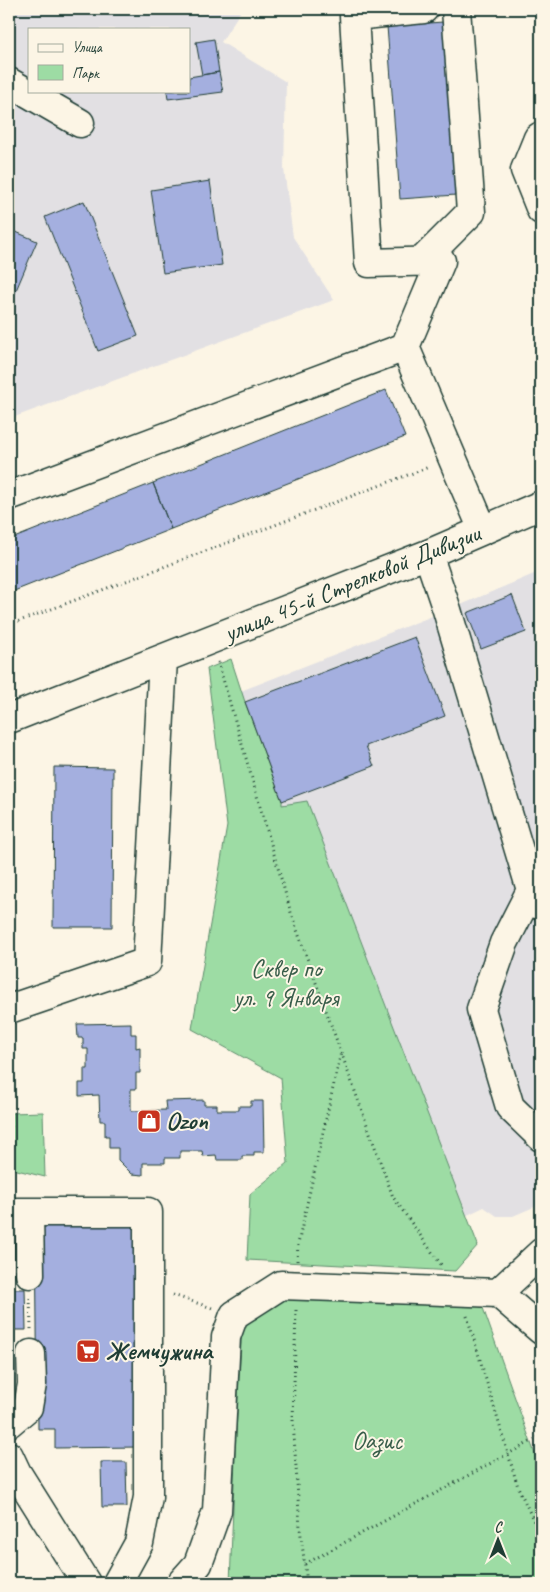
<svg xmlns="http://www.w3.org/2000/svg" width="550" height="1592" viewBox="0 0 550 1592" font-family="Caveat,sans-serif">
<rect width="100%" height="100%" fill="#fcf5e5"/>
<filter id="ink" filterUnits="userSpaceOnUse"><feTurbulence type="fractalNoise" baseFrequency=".02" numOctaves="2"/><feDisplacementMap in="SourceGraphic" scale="10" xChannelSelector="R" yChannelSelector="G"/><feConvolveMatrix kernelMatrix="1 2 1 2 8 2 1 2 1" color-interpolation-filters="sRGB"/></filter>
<g filter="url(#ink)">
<path fill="#e2e0e3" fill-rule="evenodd" d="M9 9H242L221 42 286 82 284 169 293 237 334 300 9 419ZM29 29H189V91H29Z
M541 571V1204L513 1216H497L484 1207 459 1219 233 694 463 604Z"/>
<path fill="#9ddca4" stroke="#5e8c6c" d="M231 659 245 702 282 801V805L307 801 478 1245 455 1271 247 1260 250 1194 288 1163 281 1078 192 1029 227 826 207 669Z
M43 1112 45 1177 13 1169 11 1113Z
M280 1297 470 1302 483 1308 541 1471V1583H230L236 1433 242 1326Z"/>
<path fill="#a4afdf" stroke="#1f3d34" d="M443 22 456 195 400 199 387 26Z
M214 39 219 72 202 75 196 42Z
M219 72 223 92 168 99 167 91H189V77Z
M210 181 222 265 163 273 151 190Z
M84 201 138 336 98 351 45 217Z
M9 229 37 241 14 295 9 293Z
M386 390 405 437 171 529 153 483Z
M153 483 171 529 9 593V540Z
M512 595 526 632 481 649 467 613Z
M415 637 445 716 366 746 374 766 282 801 245 702Z
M54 767 113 768 112 927H53Z
M131 1023V1034H136V1048L140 1047V1073H136V1089H131V1111L166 1110 165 1101 204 1100V1105H217V1110H239V1106H251V1101H263L264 1152H254V1156H242V1160H217L216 1155 203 1156 202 1151H180V1158H165V1163H143V1175L132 1174 118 1160V1148H109V1136H105V1121H100L99 1095 79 1096V1083H84V1069H88V1049H83V1038H78L77 1024Z
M137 1216 139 1447 55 1448V1429H38L36 1217Z
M9 1289H25L26 1330H9Z
M101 1462H126L127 1507H102Z"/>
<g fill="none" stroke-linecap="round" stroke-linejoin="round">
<g stroke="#1f3d34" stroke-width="31">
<path id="minor" d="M9 82 80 123
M541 136 538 138 525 170 541 210
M423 260 471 212 456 9
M405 347 441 261 369 263 354 16 424 9
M9 496 405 347 483 530
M428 554 447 610 531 890 541 906
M9 719 428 554 541 505
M531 890 504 943 481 1009 510 1107 541 1137
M9 1009 147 962 163 659
M9 1212H148V1497L139 1543 117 1583
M29 1212 30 1274
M498 1293 541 1330
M9 1423 28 1407 32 1384 31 1354
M9 1456 17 1473 86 1583
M181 1583 198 1564 217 1511 226 1337 234 1315 281 1285 498 1293 541 1253"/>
</g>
<path stroke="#1f3d34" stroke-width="3" stroke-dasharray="1 4" stroke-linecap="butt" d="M9 625 429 467
M218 662 292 916 393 1197 442 1266
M297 1261 298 1244 341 1052
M173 1295 212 1308
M30 1298 31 1329
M296 1310 293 1421 300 1528 307 1583
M467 1316 518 1487 541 1537
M305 1564 541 1436"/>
<use href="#minor" stroke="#fcf5e5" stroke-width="28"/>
</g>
</g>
<defs>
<g id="shop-square" transform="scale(1.25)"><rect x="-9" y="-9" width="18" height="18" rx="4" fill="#c8321e" stroke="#fcf5e5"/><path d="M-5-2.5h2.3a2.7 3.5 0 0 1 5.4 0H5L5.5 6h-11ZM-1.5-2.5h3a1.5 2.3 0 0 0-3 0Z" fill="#fff"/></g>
<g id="supermarket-square" transform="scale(1.25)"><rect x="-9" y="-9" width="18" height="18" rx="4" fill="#c8321e" stroke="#fcf5e5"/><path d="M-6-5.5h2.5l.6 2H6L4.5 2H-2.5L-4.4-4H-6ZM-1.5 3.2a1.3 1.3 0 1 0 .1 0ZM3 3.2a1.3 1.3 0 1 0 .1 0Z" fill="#fff"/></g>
</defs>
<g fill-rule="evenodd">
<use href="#shop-square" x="149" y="1121"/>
<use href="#supermarket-square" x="88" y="1351"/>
</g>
<g text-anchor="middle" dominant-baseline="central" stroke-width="4" stroke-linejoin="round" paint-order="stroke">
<g font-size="25" fill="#1f3d34" stroke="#fcf5e5">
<text transform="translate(352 583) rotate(-22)">улица 45-й Стрелковой Дивизии</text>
</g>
<g font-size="25" fill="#385d4a" stroke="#fcf5e5">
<text x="286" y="969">Сквер по<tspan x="286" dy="29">ул. 9 Января</tspan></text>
<text x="377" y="1441">Оазис</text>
</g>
<g font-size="25" font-weight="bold" fill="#1f3d34" stroke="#fcf5e5" text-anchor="start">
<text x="166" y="1121">Ozon</text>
<text x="106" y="1351">Жемчужина</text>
</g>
</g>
<rect width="550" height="1592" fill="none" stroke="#fcf5e5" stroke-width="30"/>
<rect x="15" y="15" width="520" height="1562" fill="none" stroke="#1f3d34" stroke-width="2" filter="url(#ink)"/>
<rect x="28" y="28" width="162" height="65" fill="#fcf5e5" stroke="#a4ab9e"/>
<rect x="38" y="44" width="25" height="8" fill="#fcf5e5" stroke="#a4ab9e"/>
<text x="72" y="52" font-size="15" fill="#1f3d34">Улица</text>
<rect x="38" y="65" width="25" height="15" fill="#9ddca4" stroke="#a4ab9e"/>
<text x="72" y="78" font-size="15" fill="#1f3d34">Парк</text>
<g transform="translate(498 1540)" stroke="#fcf5e5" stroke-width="4" paint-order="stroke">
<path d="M0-4L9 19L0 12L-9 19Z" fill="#1f3d34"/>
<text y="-8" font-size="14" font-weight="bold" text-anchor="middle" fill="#1f3d34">С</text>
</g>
</svg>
